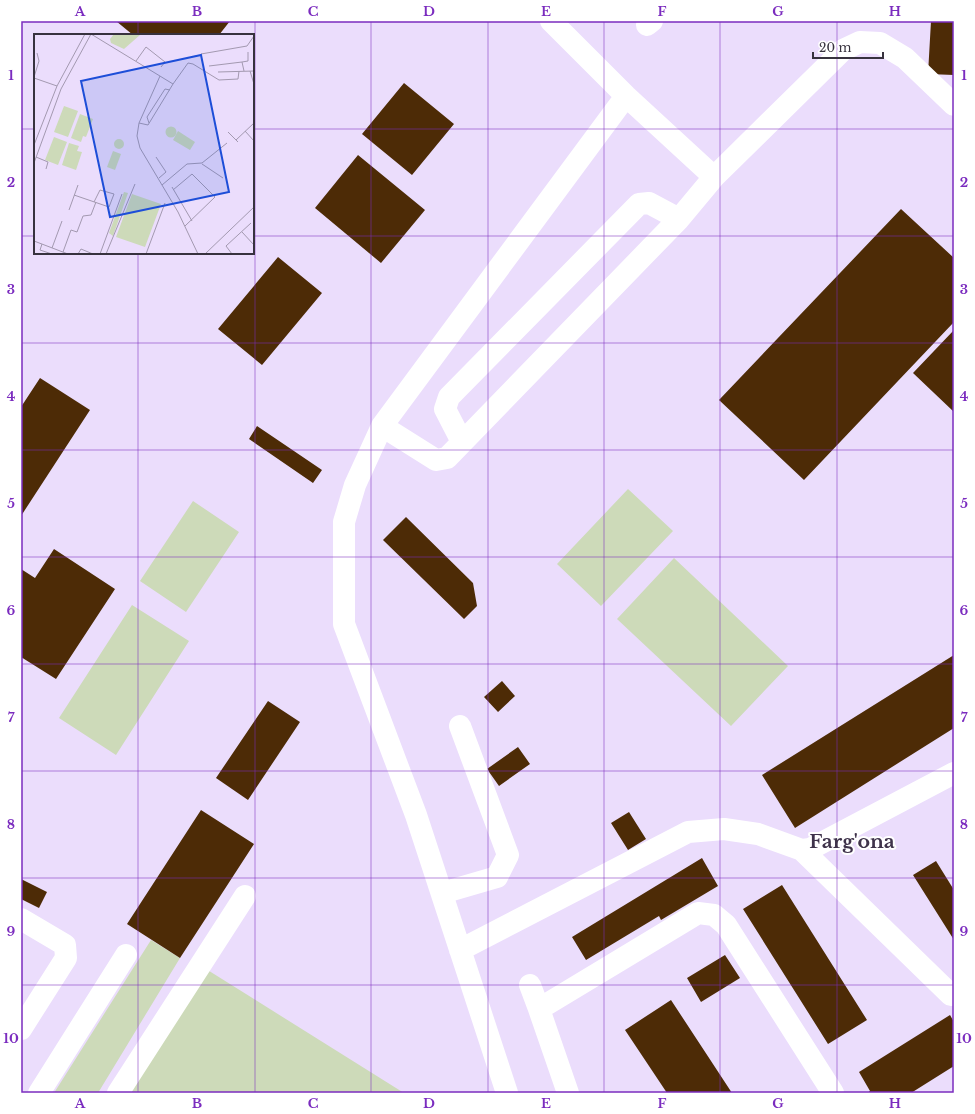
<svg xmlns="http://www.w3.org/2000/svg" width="975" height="1114" viewBox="0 0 975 1114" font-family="'Libre Baskerville',serif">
<rect width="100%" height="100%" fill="#ebddfc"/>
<path fill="#cddab9" d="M628 489 673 531 601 606 557 564Z
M193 501 239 532 186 612 140 581Z
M674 558 788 666 731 726 617 619Z
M132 605 189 641 116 755 59 718Z
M151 940 180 958 98 1093H54Z
M206 969 404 1093H128Z"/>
<path fill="#4d2b06" d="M116 21H230L219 35H133Z
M931 21H954V75L928 74Z
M404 83 454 124 412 175 362 134Z
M358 155 425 210 381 263 315 208Z
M901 209 954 258V322L804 480 719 400Z
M278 257 322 293 262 365 218 329Z
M954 330V412L913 373Z
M40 378 90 410 21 516V407Z
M257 426 322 470 313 483 249 439Z
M406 517 473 583 477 606 464 619 383 540Z
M54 549 115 589 56 679 21 657V569L35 578Z
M954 655V728L795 828 762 775Z
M502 681 515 696 498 712 484 697Z
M268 701 300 722 248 800 216 778Z
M518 747 530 764 499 786 487 769Z
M201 810 254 844 180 958 127 924Z
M629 812 646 839 628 850 611 823Z
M702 858 718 886 661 920 659 916 586 960 572 937Z
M936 861 954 890V940L913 875Z
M21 879 47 892 39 908 21 899Z
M782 885 867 1020 828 1044 743 909Z
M725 955 740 978 701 1002 687 978Z
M671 1000 732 1093H667L625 1030Z
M950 1015 954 1022V1066L911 1093H867L870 1091 859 1072Z"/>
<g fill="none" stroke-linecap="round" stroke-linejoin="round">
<path stroke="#fff" stroke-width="22" d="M647 25 652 21
M714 177 843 50 860 42 880 43 905 58 954 105
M382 426 436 460 447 458 679 219 714 177 626 96 551 21
M462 442 445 409 449 397 639 204 649 203 679 219
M802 850 951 995
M442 893 497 877 508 855 460 726
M21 919 65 945 66 958 21 1029
M460 950 688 832 724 829 758 834 802 850 810 849 954 773
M530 985 539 1009 568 1093
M539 1009 698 913 714 915 726 925 833 1093
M39 1093 126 955
M118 1093 245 896
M507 1093 416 815 344 624V522L355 485 382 426 626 96"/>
</g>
<path fill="none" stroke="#7b2cbf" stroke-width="1" stroke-opacity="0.55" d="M138 21V35M255 21V1093M371 21V1093M488 21V1093M604 21V1093M720 21V1093M837 21V1093M21 129H35M253 129H954M21 236H35M253 236H954M138 253V1093M21 343H954M21 450H954M21 557H954M21 664H954M21 771H954M21 878H954M21 985H954"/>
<g text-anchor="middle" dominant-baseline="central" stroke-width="4" stroke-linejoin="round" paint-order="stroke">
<g font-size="19" font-weight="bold" fill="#3f334b" stroke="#fff">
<text x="852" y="841">Farg'ona</text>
</g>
</g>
<g transform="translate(34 34)">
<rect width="220" height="220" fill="#ebddfc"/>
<path d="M30 72 44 77 34 103 20 98ZM46 80 59 85 52 103 49 102 47 108 37 104ZM20 103 33 108 24 131 11 126ZM35 109 45 112 43 117 48 118 42 136 28 131Z" fill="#cddab9"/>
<path d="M80 0H105L106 1 90 15 77 9 76 5Z" fill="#cddab9"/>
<path d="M131.5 98a5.5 5.5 0 1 1 11 0a5.5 5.5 0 1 1-11 0ZM144 97 161 108 156 116 139 106ZM80 110a5 5 0 1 1 10 0a5 5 0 1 1-10 0ZM79 117 87 120 81 136 73 133ZM90 158 94 159 79 202 75 199ZM98 160 127 170 111 213 82 203Z" fill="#cddab9"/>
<path fill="none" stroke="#a399b0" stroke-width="1" d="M57 0 139 50 114 91 105 89M167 20 213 12 220 2M102 27 112 13 131 28 127 33M208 28 214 27V18M175 32 208 28 210 37M216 37 220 50M184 38 220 37M126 42 105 89 103 102 106 114 144 178 164 220M0 43 5 27 3 19M0 44 23 52M139 50 154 29 159 30 185 46 204 45 205 37M115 89 113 83 131 55 136 56M211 97 220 107M194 98 204 108M202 106 220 89M0 111 23 52 51 0M2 123 14 128 12 135M122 123 132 138 125 144M0 129 27 55 57 0M168 130 189 144M128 151 153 130 168 129 193 109M138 153 158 187M139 156 158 140 181 163 151 192M40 161 75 173 80 160 66 156 60 168M35 176 44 151M208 198 220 211M0 207 34 220M8 210 6 216 18 220M18 214 28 187M29 218 37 196 43 198 49 182 57 181 62 168M44 220 47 215 59 220M66 220 88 160M72 220 101 150M112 220 131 169M171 220 220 173M198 220 192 212 217 189"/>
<path fill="#1d4ed8" fill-opacity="0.15" stroke="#1d4ed8" stroke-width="2" d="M167 21 195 158 76 183 47 47Z"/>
<rect width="220" height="220" fill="none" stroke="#37323e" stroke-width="2"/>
</g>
<rect width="975" height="1114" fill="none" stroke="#ffffff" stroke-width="44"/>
<path d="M813 52v6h70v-6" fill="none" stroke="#37323e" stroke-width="2"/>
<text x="819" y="52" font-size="12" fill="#37323e" stroke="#ffffff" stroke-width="3" paint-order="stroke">20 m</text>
<rect x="22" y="22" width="931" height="1070" fill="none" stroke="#7b2cbf" stroke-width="1.5"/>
<g font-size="13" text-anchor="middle" font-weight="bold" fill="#7b2cbf">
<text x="80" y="16">A</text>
<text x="197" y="16">B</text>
<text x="313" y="16">C</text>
<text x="429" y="16">D</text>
<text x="546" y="16">E</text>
<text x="662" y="16">F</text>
<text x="778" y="16">G</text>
<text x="895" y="16">H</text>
<text x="11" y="80">1</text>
<text x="964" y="80">1</text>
<text x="11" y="187">2</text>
<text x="964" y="187">2</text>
<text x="11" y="294">3</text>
<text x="964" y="294">3</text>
<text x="11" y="401">4</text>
<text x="964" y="401">4</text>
<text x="11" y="508">5</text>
<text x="964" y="508">5</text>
<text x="11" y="615">6</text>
<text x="964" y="615">6</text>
<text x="11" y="722">7</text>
<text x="964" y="722">7</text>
<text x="11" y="829">8</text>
<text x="964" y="829">8</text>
<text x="11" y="936">9</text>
<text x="964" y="936">9</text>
<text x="11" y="1043">10</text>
<text x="964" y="1043">10</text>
<text x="80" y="1108">A</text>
<text x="197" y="1108">B</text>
<text x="313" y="1108">C</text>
<text x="429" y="1108">D</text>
<text x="546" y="1108">E</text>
<text x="662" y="1108">F</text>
<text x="778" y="1108">G</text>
<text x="895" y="1108">H</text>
</g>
</svg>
